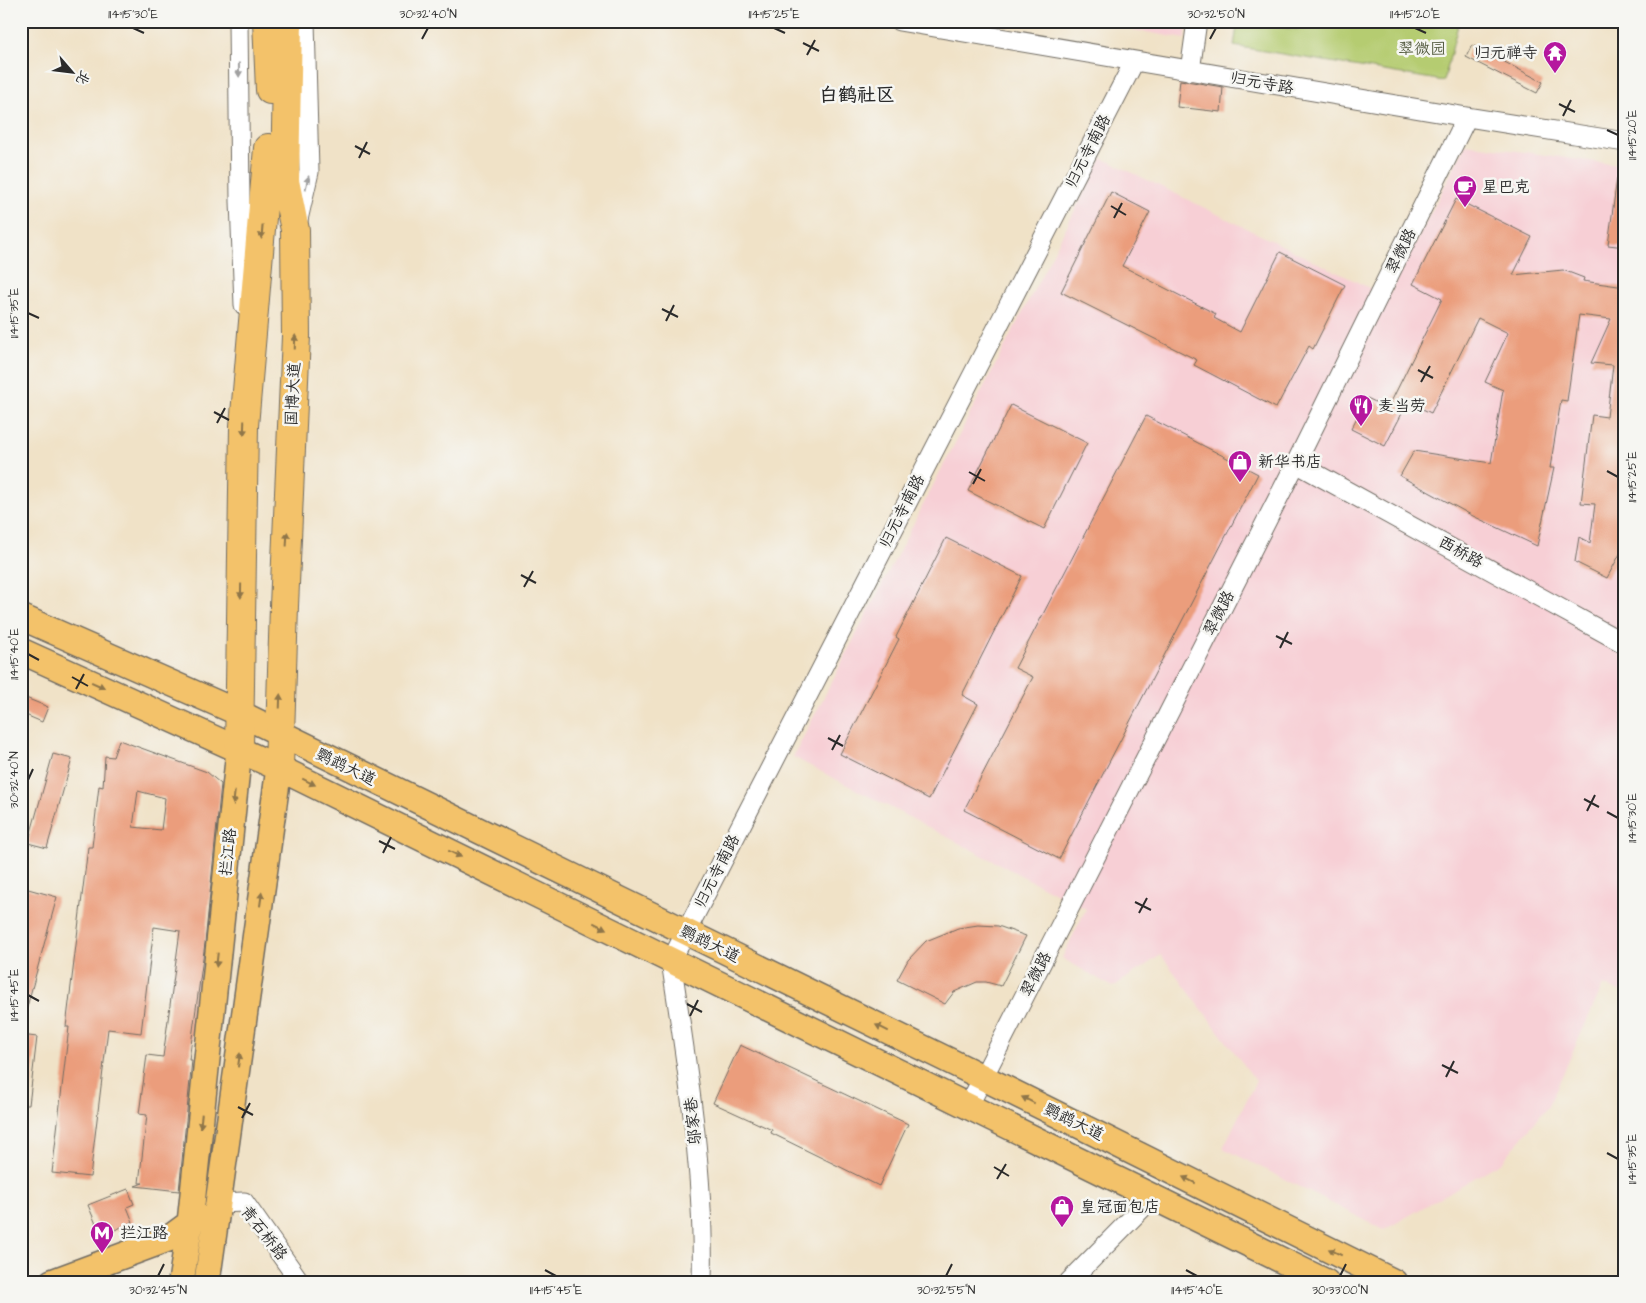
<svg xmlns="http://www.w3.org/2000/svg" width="1646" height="1303" viewBox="0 0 1646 1303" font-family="'Architects Daughter','LXGW WenKai TC',sans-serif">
<rect width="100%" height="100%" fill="#f6f6f2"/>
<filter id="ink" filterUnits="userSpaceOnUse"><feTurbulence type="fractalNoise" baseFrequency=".02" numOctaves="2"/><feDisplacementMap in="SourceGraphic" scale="10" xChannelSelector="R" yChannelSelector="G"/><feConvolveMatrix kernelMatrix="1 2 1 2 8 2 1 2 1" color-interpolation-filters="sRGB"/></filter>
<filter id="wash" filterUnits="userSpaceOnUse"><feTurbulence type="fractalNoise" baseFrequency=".0096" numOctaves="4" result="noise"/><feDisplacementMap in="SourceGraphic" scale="20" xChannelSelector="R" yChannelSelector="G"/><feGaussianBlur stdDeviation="1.12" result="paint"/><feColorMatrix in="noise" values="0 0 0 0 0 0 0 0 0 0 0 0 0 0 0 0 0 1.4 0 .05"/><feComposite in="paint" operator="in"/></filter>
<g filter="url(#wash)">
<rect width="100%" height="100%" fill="#f0e2c7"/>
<path fill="#f7cfd5" d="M1083 21H1188L1185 39Z
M1466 144 1625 166V993L1603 985 1549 1105 1502 1162 1384 1230 1223 1148 1256 1081 1161 955 1113 987 1062 958 1086 909 793 757 1102 158 1388 297Z"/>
<path fill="#b5cc71" stroke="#707c4e" d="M1238 21H1269V26L1298 29 1300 21H1459L1444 81 1234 46Z"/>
<g id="blocks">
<path fill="#eb9d7b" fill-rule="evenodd" d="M1472 45 1543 82 1537 93 1466 57Z
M1180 80 1223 87 1221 112 1177 107Z
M1617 178 1625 179V247L1608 245Z
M1111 192 1150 212 1122 266 1216 314 1214 318 1240 332 1280 252 1345 285 1313 349 1309 346 1276 408 1194 365 1197 360 1061 292Z
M1456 199 1532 237 1513 275 1563 270 1584 278 1583 281 1625 287V523L1621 552 1607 578 1575 562 1579 537 1590 543 1595 504 1581 503 1592 415 1607 417 1613 365 1591 363 1611 319 1579 315 1567 401 1561 400 1550 468H1554L1537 546 1473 516 1400 476 1414 451 1491 463 1503 390 1485 382 1508 333 1478 318 1431 413 1408 402 1385 446 1351 429 1367 398 1388 408 1442 299 1413 284Z
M1011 405 1087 443 1044 529 968 491Z
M1146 416 1258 474 1059 859 964 810 1033 677 1015 668Z
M946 538 1022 576 962 695 978 704 929 799 840 754 899 639 896 637Z
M21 696 48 707 42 722 21 713Z
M119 740 207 772 221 784 205 943 189 1060H192L179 1191 135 1186 143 1183H139L147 1115 139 1114 147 1055 163 1057 180 931 154 927 141 1033 108 1029 90 1177 52 1173 69 1027H66L88 847H92L99 786 103 787 105 756 113 757ZM138 791 165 798 161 830 133 827Z
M53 754 72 759 47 848 28 843Z
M21 887 57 897 25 1014 21 1013Z
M978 925 998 926 1026 936 1001 986 986 982H977L954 992 945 1004 897 980 908 960 926 941 958 928Z
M21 1035 37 1037 29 1105H21Z
M740 1045 908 1124 879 1186 771 1133 772 1130 713 1103Z
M128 1189 134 1204 127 1207 133 1222 101 1236 88 1205Z"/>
</g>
</g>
<g filter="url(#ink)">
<use href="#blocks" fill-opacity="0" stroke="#706b62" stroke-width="1"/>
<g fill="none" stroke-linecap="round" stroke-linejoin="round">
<g stroke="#706b62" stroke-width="21">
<path id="minor" d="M238 21 240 201 244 305
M899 21 1467 117 1625 142
M1190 71 1197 21
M297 224 309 172 305 21
M1296 463 1625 644
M968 1107 1296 463 1467 117
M219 1203 244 1202 300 1282
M702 1282C705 1175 687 1066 671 961L1134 62
M1069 1282 1154 1196"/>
</g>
<g stroke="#706b62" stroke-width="28">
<path id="major" d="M21 617 239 713 966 1069 1394 1282
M21 651 279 768 1326 1282
M52 1282 168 1239 198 1217
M181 1282 190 1223 239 750
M207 1282 279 768"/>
</g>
<g stroke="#706b62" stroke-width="30">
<path id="highway" d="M267 21 270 90
M239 750 244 426 268 148
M279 768 284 606 296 336 295 230 285 181 288 21"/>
</g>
<use href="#minor" stroke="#fff" stroke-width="19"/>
<use href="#major" stroke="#f3c26a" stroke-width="25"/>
<use href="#highway" stroke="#f3c26a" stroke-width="28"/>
</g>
<defs><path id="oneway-solid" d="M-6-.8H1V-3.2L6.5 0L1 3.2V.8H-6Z" transform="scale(1.25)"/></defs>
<g fill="#a0a0a0">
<use href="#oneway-solid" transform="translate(239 70) rotate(89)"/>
<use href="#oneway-solid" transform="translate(307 183) rotate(-76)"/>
</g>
<g fill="#8f764a">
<use href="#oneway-solid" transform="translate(262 232) rotate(95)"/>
<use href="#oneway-solid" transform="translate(295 342) rotate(-88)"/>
<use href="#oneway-solid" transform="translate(244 428) rotate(92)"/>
<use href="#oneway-solid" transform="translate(287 539) rotate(-87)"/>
<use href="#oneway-solid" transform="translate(241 591) rotate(91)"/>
<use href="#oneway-solid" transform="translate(98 685) rotate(24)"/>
<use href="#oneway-solid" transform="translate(280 701) rotate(-88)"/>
<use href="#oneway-solid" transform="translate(309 782) rotate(26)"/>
<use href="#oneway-solid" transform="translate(234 798) rotate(96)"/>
<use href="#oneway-solid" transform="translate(455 854) rotate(26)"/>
<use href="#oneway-solid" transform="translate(261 899) rotate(-82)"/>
<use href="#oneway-solid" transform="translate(600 926) rotate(26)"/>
<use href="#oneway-solid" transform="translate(217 960) rotate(96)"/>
<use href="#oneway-solid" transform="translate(882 1028) rotate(-154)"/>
<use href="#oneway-solid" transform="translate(239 1060) rotate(-82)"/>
<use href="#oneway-solid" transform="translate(1028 1100) rotate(-154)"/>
<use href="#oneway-solid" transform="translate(201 1121) rotate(96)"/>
<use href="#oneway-solid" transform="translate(1189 1180) rotate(-154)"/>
<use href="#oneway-solid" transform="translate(1335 1252) rotate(-154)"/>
</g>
</g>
<path fill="none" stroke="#2b2b2b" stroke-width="2" d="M133 28 144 33M774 28 785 33M1415 28 1426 33M422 39 428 28M1210 39 1216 28M803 43 819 51M807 55 815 40M1559 104 1575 112M1563 116 1571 100M1607 130 1618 135M355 146 370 154M359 158 367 142M1111 206 1126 215M1114 218 1122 203M662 309 678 317M28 313 39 318M666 321 674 305M1418 370 1433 378M1421 382 1430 366M214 412 229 420M217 423 225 408M1607 471 1618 477M969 472 985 481M973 484 981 469M521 575 536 583M524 587 533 571M1276 636 1292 644M1280 648 1288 632M28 654 39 660M72 677 88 686M76 689 84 674M828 738 843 746M832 750 840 735M28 780 33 769M1584 799 1599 807M1587 811 1595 795M1607 812 1618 818M379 841 395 849M383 853 391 837M1135 902 1151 910M1139 913 1147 898M28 995 39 1001M687 1004 702 1012M690 1016 698 1000M1442 1065 1458 1073M1446 1077 1454 1061M238 1107 253 1115M242 1118 250 1103M1607 1153 1618 1159M994 1167 1009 1176M997 1179 1006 1164M545 1270 556 1276M1186 1270 1197 1276M158 1276 164 1264M946 1276 952 1264M1340 1276 1346 1264"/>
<defs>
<g id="temple-pin" transform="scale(1.25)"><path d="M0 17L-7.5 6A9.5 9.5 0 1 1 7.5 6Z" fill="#b5179e" stroke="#f6f6f2"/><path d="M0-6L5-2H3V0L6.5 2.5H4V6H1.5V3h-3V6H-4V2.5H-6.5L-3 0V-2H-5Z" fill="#fff"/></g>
<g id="cafe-pin" transform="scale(1.25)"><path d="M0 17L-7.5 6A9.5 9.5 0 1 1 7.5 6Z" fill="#b5179e" stroke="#f6f6f2"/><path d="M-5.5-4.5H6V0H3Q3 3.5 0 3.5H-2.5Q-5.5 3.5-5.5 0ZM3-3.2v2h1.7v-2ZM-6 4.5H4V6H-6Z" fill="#fff"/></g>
<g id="restaurant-pin" transform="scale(1.25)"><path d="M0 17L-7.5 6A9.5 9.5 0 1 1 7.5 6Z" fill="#b5179e" stroke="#f6f6f2"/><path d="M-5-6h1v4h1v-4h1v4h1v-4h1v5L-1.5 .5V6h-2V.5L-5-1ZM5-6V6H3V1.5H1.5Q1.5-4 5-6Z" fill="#fff"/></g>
<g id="shop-pin" transform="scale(1.25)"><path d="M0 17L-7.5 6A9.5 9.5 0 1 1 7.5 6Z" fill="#b5179e" stroke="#f6f6f2"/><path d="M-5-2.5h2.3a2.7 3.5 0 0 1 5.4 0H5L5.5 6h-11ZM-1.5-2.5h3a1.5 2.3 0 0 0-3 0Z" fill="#fff"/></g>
<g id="metro-pin" transform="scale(1.25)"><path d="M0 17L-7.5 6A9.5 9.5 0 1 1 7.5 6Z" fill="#b5179e" stroke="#f6f6f2"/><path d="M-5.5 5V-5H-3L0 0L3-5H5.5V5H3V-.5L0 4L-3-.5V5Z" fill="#fff"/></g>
</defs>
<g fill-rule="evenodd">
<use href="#temple-pin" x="1555" y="53"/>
<use href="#cafe-pin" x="1465" y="187"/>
<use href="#restaurant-pin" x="1361" y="406"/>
<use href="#shop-pin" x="1240" y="462"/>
<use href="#shop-pin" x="1062" y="1207"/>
<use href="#metro-pin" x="102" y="1233"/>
</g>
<g text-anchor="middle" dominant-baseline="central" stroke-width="5" stroke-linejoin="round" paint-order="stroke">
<g font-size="16" fill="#545b40" stroke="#f6f6f2">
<text x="1422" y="49">翠微园</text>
</g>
<g font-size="16" fill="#2b2b2b" stroke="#f6f6f2" text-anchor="start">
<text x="1538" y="53" text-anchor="end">归元禅寺</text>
<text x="1482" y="187">星巴克</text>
<text x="1378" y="406">麦当劳</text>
<text x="1258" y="462">新华书店</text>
<text x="1080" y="1207">皇冠面包店</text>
<text x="120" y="1233">拦江路</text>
</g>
<g font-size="16" fill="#2b2b2b" stroke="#f6f6f2">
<text transform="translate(1262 83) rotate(10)">归元寺路</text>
<text transform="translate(1088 151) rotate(-63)">归元寺南路</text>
<text transform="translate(1401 251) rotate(-64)">翠微路</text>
<text transform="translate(293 394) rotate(-87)">国博大道</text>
<text transform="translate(902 511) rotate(-63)">归元寺南路</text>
<text transform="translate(1461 552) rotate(29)">西桥路</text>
<text transform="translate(1219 613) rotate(-63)">翠微路</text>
<text transform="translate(346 767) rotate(26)">鹦鹉大道</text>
<text transform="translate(228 852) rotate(-84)">拦江路</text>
<text transform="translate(717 871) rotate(-63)">归元寺南路</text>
<text transform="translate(710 944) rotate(26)">鹦鹉大道</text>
<text transform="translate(1036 974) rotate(-63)">翠微路</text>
<text transform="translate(693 1121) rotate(-96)">邬家巷</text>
<text transform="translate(1074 1122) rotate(26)">鹦鹉大道</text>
<text transform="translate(264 1233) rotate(52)">青石桥路</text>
</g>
<g font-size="19" font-weight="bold" fill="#2b2b2b" stroke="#f6f6f2">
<text x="857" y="95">白鹤社区</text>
</g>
</g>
<rect width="1646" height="1303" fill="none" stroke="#f6f6f2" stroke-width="55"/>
<g transform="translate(72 72) rotate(118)" stroke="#f6f6f2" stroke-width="4" paint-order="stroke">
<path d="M0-4L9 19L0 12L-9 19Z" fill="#2b2b2b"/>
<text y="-8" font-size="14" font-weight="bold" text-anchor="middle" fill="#2b2b2b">北</text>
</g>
<rect x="28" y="28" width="1590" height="1248" fill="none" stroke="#2b2b2b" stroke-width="2"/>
<g font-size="12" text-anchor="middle" fill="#2b2b2b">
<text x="133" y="18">114°15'30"E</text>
<text x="428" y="18">30°32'40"N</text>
<text x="774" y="18">114°15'25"E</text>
<text x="1216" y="18">30°32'50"N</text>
<text x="1415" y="18">114°15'20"E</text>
<text transform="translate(1632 135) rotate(-90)" y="4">114°15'20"E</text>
<text transform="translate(14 313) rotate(-90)" y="4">114°15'35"E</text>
<text transform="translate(1632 477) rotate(-90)" y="4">114°15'25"E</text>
<text transform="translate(14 654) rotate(-90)" y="4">114°15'40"E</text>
<text transform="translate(14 780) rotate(-90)" y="4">30°32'40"N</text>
<text transform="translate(1632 818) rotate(-90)" y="4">114°15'30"E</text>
<text transform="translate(14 995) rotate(-90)" y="4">114°15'45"E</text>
<text transform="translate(1632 1159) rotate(-90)" y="4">114°15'35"E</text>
<text x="158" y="1294">30°32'45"N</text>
<text x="556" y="1294">114°15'45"E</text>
<text x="946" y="1294">30°32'55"N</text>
<text x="1197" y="1294">114°15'40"E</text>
<text x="1340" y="1294">30°33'00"N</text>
</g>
</svg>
